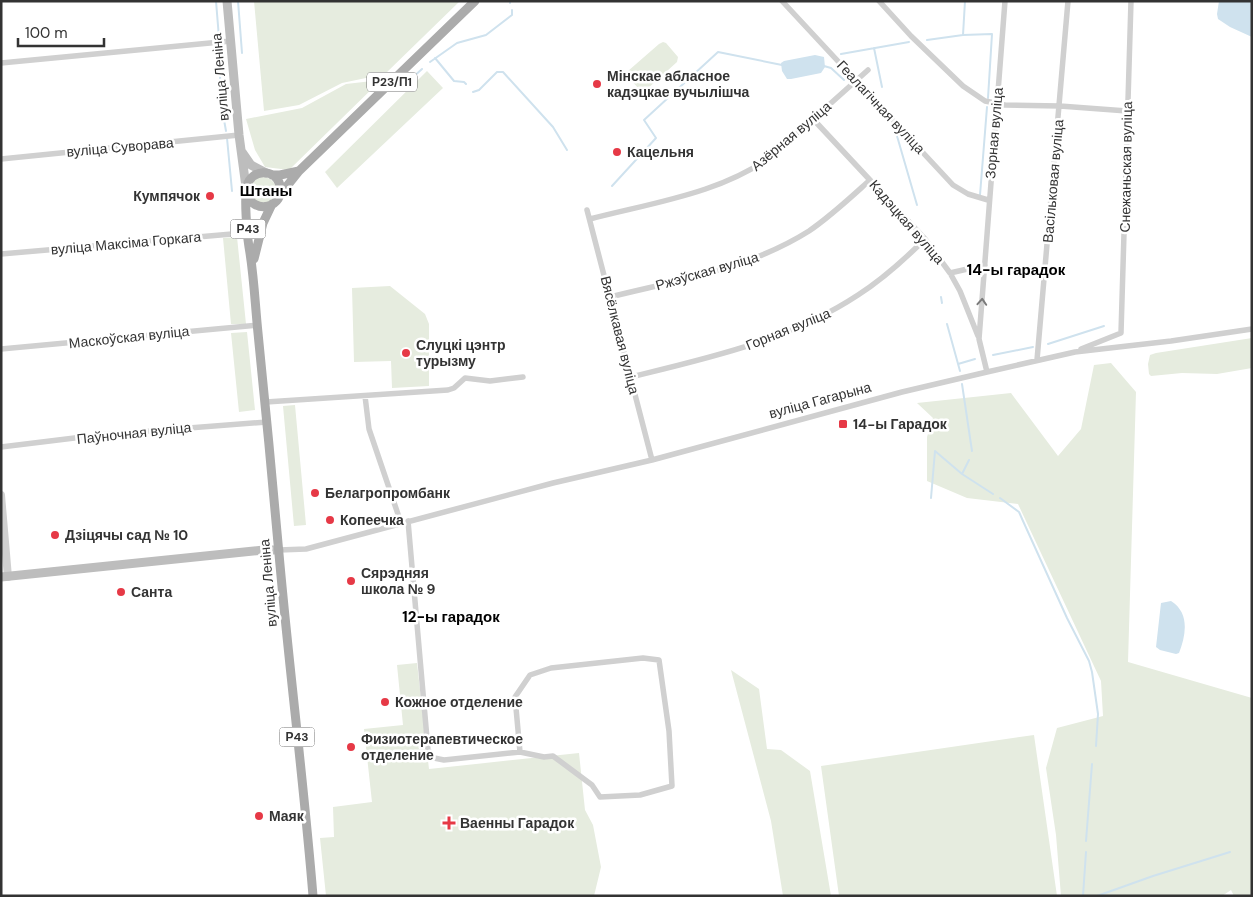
<svg xmlns="http://www.w3.org/2000/svg" width="1253" height="897" viewBox="0 0 1253 897" font-family="'DM Sans',sans-serif">
<rect width="100%" height="100%" fill="#fff"/>
<path fill="#e6ecdf" d="M254 1H460L385 74 342 83 299 105 264 111Z
M663 42 666 43 678 57 677 62 646 90H640L628 77V71L659 44Z
M427 71 443 88 337 188 325 172Z
M381 80 289 170 265 167 255 150 246 119 302 108 346 84Z
M250 190a13 13 0 1 1 26 0a13 13 0 1 1-26 0Z
M237 237 246 324H231L223 238Z
M390 286 425 314 429 324V386L392 388 391 361 354 362 352 288Z
M247 332 255 410 239 412 231 333Z
M1252 338V368L1217 374 1182 373 1151 376 1149 374 1148 364 1150 355 1156 353Z
M1111 363 1136 392 1128 662 1252 698V896H1234L1231 890 1222 896H1061L1056 835 1046 768 1057 728 1103 716 1101 681 1018 504 967 498 927 481V437L933 418 917 403 1011 393 1058 456 1081 429 1094 365Z
M295 405 306 525 294 526 283 406Z
M417 663 429 769 579 753 585 810 593 825 601 867 594 896H326L320 838 334 837 333 807 372 802 364 729 403 725 397 665Z
M731 670 759 689 767 749 781 750 810 771 831 896H783L771 821Z
M1034 735 1057 896H839L821 766Z"/>
<path fill="#cfe2ee" d="M1219 1H1252V37L1230 27 1218 19 1217 14Z
M815 55 824 57 825 67 821 73 791 79H787L782 71 781 63 784 61Z
M1171 601C1190 613 1186 635 1179 653L1176 654 1160 650 1156 647 1161 603Z"/>
<g fill="none" stroke-linecap="round" stroke-linejoin="round">
<path stroke="#cfe2ee" stroke-width="2" d="M216 1 219 38
M238 1 242 53
M510 1V3
M963 35 965 1
M927 40 963 35 992 34 988 98
M219 45 221 103 226 131
M874 48 882 87
M841 54 909 42
M435 58 454 81 464 82 466 84
M430 62 457 43 486 35 512 15V10
M824 66 831 68 844 80
M400 89 422 69
M473 92 479 90 497 72H503L553 127 567 150
M897 136 917 205
M227 138 232 191
M612 186 656 138 644 120 718 52 782 65
M980 195 987 107
M941 297 942 303
M947 324 960 371
M1048 344 1104 326
M993 355 1033 347
M958 364 975 359
M962 384 972 451
M962 474 993 494
M931 498 935 451 962 474 969 460
M1000 498 1019 512 1023 521 1067 618 1089 661 1092 672 1098 714 1096 746
M1086 841 1092 764
M1083 896 1086 852
M1097 896 1153 876 1230 852"/>
<path stroke="#d0d0d0" stroke-width="5.5" d="M782 1 953 185 968 194 988 200
M879 1 911 36 963 86 985 101 1005 105 1060 106 1127 111
M1 63 231 41
M813 119 925 239 950 273 960 291 978 336
M1 159 239 135
M587 210 652 460
M590 219C651 203 724 193 774 154L868 70
M1 254 232 234H243L248 240
M950 273 985 265
M610 297C678 280 749 269 809 231 831 216 850 198 870 180
M1 349 258 325
M1081 349 1121 333 1131 1
M1037 360 1068 1
M987 372 979 339 1005 1
M631 377C709 358 790 340 858 295 883 279 904 260 925 239
M365 396 369 429 401 523
M266 402 448 390 454 388 465 378 490 381 523 377
M1 447 99 435 267 422
M408 521 428 750 434 758 444 760 520 752 544 757 553 756 592 785 600 797 640 795 672 786 669 731 659 660 643 658 551 668 530 675 515 697 520 752
M279 550 306 549 553 483 652 460 902 392 987 372 1075 352 1171 341 1252 329"/>
<path stroke="#d0d0d0" stroke-width="8" d="M1 495 8 577"/>
<path stroke="#bdbdbd" stroke-width="9" d="M227 1 239 135 246 187
M242 152 251 165 266 173
M1 577 264 550H279"/>
<path stroke="#ababab" stroke-width="9" d="M272 175H280L299 171
M246 192C253 217 286 207 280 185 275 168 251 169 247 186 244 197 247 235 249 247 254 275 255 304 258 333 266 410 273 488 280 565 290 675 304 785 313 896
M279 196 299 171 475 1
M254 259 263 223 272 204"/>
</g>
<defs><path id="oneway-chevron" d="M-2-3.5L2.5 0L-2 3.5" fill="none" stroke-width="1.6" stroke-linecap="round" stroke-linejoin="round" transform="scale(1.25)"/></defs>
<use stroke="#7a7a7a" href="#oneway-chevron" transform="translate(982 302) rotate(-86)"/>
<g fill="#e63946" stroke="#fff" stroke-width="2">
<circle cx="597" cy="84" r="5"/>
<circle cx="617" cy="152" r="5"/>
<circle cx="210" cy="196" r="5"/>
<circle cx="406" cy="353" r="5"/>
<rect x="838" y="419" width="10" height="10" rx="2.5"/>
<circle cx="315" cy="493" r="5"/>
<circle cx="330" cy="520" r="5"/>
<circle cx="55" cy="535" r="5"/>
<circle cx="351" cy="581" r="5"/>
<circle cx="121" cy="592" r="5"/>
<circle cx="385" cy="702" r="5"/>
<circle cx="351" cy="747" r="5"/>
<circle cx="259" cy="816" r="5"/>
<path d="M446.5 815.5h5v5h5v5h-5v5h-5v-5h-5v-5h5z"/>
</g>
<g text-anchor="middle" dominant-baseline="central" stroke-width="5" stroke-linejoin="round" paint-order="stroke">
<g fill="#fff" stroke="#707070" stroke-width="1">
<rect x="367" y="72.5" width="50" height="19" rx="4"/>
<rect x="230.5" y="219.5" width="35" height="19" rx="4"/>
<rect x="279.5" y="727.5" width="35" height="19" rx="4"/>
</g>
<g font-size="12" font-weight="bold" fill="#333">
<text x="392" y="82">Р23/П1</text>
<text x="248" y="229">Р43</text>
<text x="297" y="737">Р43</text>
</g>
<g font-size="14" font-weight="bold" fill="#333" stroke="#fff" text-anchor="start">
<text x="607" y="76">Мінскае абласное<tspan x="607" dy="16">кадэцкае вучылішча</tspan></text>
<text x="627" y="152">Кацельня</text>
<text x="200" y="196" text-anchor="end">Кумпячок</text>
<text x="416" y="345">Слуцкі цэнтр<tspan x="416" dy="16">турызму</tspan></text>
<text x="853" y="424">14-ы Гарадок</text>
<text x="325" y="493">Белагропромбанк</text>
<text x="340" y="520">Копеечка</text>
<text x="65" y="535">Дзіцячы сад № 10</text>
<text x="361" y="573">Сярэдняя<tspan x="361" dy="16">школа № 9</tspan></text>
<text x="131" y="592">Санта</text>
<text x="395" y="702">Кожное отделение</text>
<text x="361" y="739">Физиотерапевтическое<tspan x="361" dy="16">отделение</tspan></text>
<text x="269" y="816">Маяк</text>
<text x="460" y="823">Ваенны Гарадок</text>
</g>
<g font-size="14" fill="#333" stroke="#fff">
<text transform="translate(220 77) rotate(-95)">вуліца Леніна</text>
<text transform="translate(881 107) rotate(47)">Геалагічная вуліца</text>
<text transform="translate(994 133) rotate(-85)">Зорная вуліца</text>
<text transform="translate(791 136) rotate(-40)">Азёрная вуліца</text>
<text transform="translate(120 147) rotate(-5)">вуліца Суворава</text>
<text transform="translate(1126 167) rotate(-89)">Снежаньская вуліца</text>
<text transform="translate(1053 181) rotate(-85)">Васільковая вуліца</text>
<text transform="translate(907 222) rotate(49)">Кадэцкая вуліца</text>
<text transform="translate(126 243) rotate(-5)">вуліца Максіма Горкага</text>
<text transform="translate(707 271) rotate(-16)">Ржэўская вуліца</text>
<text transform="translate(788 329) rotate(-22)">Горная вуліца</text>
<text transform="translate(620 335) rotate(76)">Вясёлкавая вуліца</text>
<text transform="translate(129 337) rotate(-6)">Маскоўская вуліца</text>
<text transform="translate(820 400) rotate(-15)">вуліца Гагарына</text>
<text transform="translate(134 433) rotate(-6)">Паўночная вуліца</text>
<text transform="translate(268 583) rotate(-95)">вуліца Леніна</text>
</g>
<g font-size="15" font-weight="bold" fill="#000" stroke="#fff">
<text x="266" y="191">Штаны</text>
<text x="1016" y="270">14-ы гарадок</text>
<text x="451" y="617">12-ы гарадок</text>
</g>
</g>
<rect width="1253" height="897" fill="none" stroke="#333333" stroke-width="5"/>
<path d="M18 38v8h86v-8" fill="none" stroke="#333333" stroke-width="2.5"/>
<text x="25" y="38" font-size="15" fill="#333333" stroke="#ffffff" stroke-width="4" paint-order="stroke">100 m</text>
</svg>
